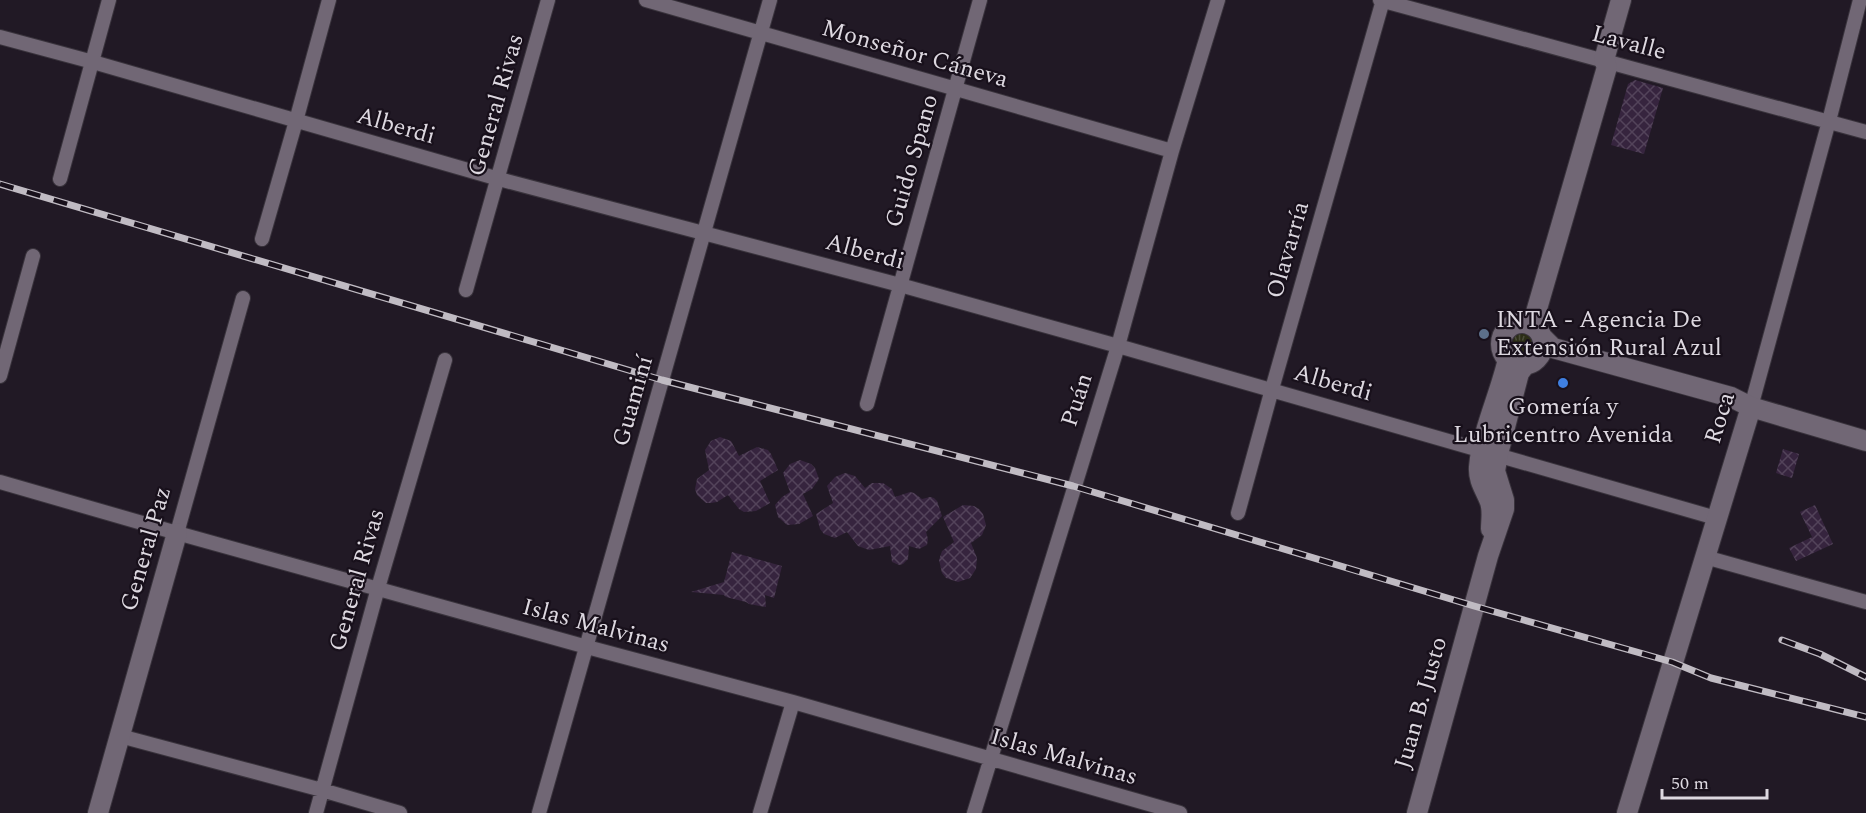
<svg xmlns="http://www.w3.org/2000/svg" width="1866" height="813" viewBox="0 0 1866 813" font-family="Spectral,serif">
<defs>
<pattern id="grass-tufts" width="24" height="20" patternUnits="userSpaceOnUse" patternTransform="scale(1.5)"><rect width="24" height="20" fill="#2b2d16"/><path d="M3 7l-1-3M5 7V3M7 7l1-3M15 17l-1-3M17 17v-4M19 17l1-3" fill="none" stroke="#494b38"/></pattern>
<pattern id="building-cross-hatch" width="8" height="8" patternUnits="userSpaceOnUse" patternTransform="scale(1.5)"><rect width="8" height="8" fill="#36243e"/><path d="M0 0l8 8M0 8l8-8" fill="none" stroke="#53435a"/></pattern>
</defs>
<rect width="100%" height="100%" fill="#211925"/>
<path fill="url(#grass-tufts)" d="M1513 342a10 10 0 1 1 20 0a10 10 0 1 1-20 0Z"/>
<path fill="url(#building-cross-hatch)" d="M1635 80 1663 88 1644 154 1611 145 1628 84Z
M720 437 731 441 739 456 757 447 768 450 771 454 778 470 760 481 770 503 756 511 744 512 739 509 728 495 717 502 711 503H706L697 495 695 489 697 479 709 470 705 450 711 441Z
M1783 449 1799 454 1792 478 1776 473Z
M800 460 811 464 815 468 819 479 812 489 803 494 813 516 799 524 787 525 778 517 775 505 782 497 790 492 783 473 790 464Z
M845 473 855 476 865 488 872 483H883L892 489 895 497 910 492 914 493 922 499 930 497 934 498 937 501 942 516 926 532 928 539 927 545 919 549 909 546 908 559 903 564 899 565 892 562 890 546 869 550 858 546 847 532 835 538 824 534 820 529 816 514 833 503 827 486 835 477Z
M963 505 974 506 979 509 983 514 986 525 982 535 971 543 977 558 976 569 970 578 958 582 946 578 942 573 939 560 942 551 954 542 943 517Z
M1815 505 1833 544 1796 561 1789 548 1812 537 1800 512Z
M732 552 782 566 774 598 765 595 766 607 749 604 746 602 726 597 724 595 691 592 724 582Z"/>
<g fill="none" stroke-linecap="round" stroke-linejoin="round">
<g stroke="#39333c" stroke-width="16">
<path id="street" d="M646 0 1172 151
M1380 0 1866 132
M0 37 93 62 499 179 900 285 1118 346 1716 518
M60 179 109 0
M262 239 296 121 329 0
M466 290 548 0
M0 376 33 256
M867 404 980 0
M1751 407 1829 121 1860 0
M0 482 177 533 587 647 793 702 1180 813
M1238 513 1272 389 1383 0
M177 533 243 298
M1705 557 1866 602
M120 736 322 790 400 813
M316 813 378 588 445 360
M539 813 770 0
M760 813 793 702
M974 813 1118 346 1172 151 1218 0"/>
</g>
<g stroke="#39333c" stroke-width="22">
<path id="secondary" d="M1501 344a21 21 0 1 1 42 0a21 21 0 1 1-42 0Z
M1532 326 1607 67 1604 60 1621 0
M1542 337 1553 348 1731 397 1751 407 1866 441
M1491 529C1491 520 1493 511 1490 502 1485 489 1478 481 1479 467 1482 430 1500 395 1508 359
M98 813 177 533
M1417 813 1488 556 1504 509V500L1495 471 1498 454 1519 373 1525 365
M1627 813 1751 407"/>
</g>
<use href="#street" stroke="#716775" stroke-width="14"/>
<use href="#secondary" stroke="#716775" stroke-width="20"/>
<g stroke="#c0bbc3" stroke-width="7">
<path id="rail" d="M0 184 662 380 1073 486 1474 606 1672 662 1711 678 1866 717
M1782 640 1820 654 1866 677"/>
</g>
<use href="#rail" stroke="#18101b" stroke-width="4.5" stroke-dasharray="14" stroke-linecap="butt"/>
</g>
<circle fill="#5c6f8a" stroke="#18101b" stroke-width="2" cx="1484" cy="334" r="6"/>
<circle fill="#3f7fe0" stroke="#18101b" stroke-width="2" cx="1563" cy="383" r="6"/>
<g text-anchor="middle" dominant-baseline="central" stroke-width="4.5" stroke-linejoin="round" paint-order="stroke">
<g font-size="24" fill="#ddd8e0" stroke="#18101b">
<text transform="translate(1629 43) rotate(15)">Lavalle</text>
<text transform="translate(915 54) rotate(16)">Monseñor Cáneva</text>
<text transform="translate(496 105) rotate(-74)">General Rivas</text>
<text transform="translate(396 126) rotate(16)">Alberdi</text>
<text transform="translate(912 161) rotate(-74)">Guido Spano</text>
<text transform="translate(1288 250) rotate(-74)">Olavarría</text>
<text transform="translate(865 252) rotate(15)">Alberdi</text>
<text transform="translate(1333 383) rotate(16)">Alberdi</text>
<text transform="translate(1077 400) rotate(-72)">Puán</text>
<text transform="translate(633 401) rotate(-74)">Guaminí</text>
<text transform="translate(1720 418) rotate(-73)">Roca</text>
<text transform="translate(146 549) rotate(-74)">General Paz</text>
<text transform="translate(357 580) rotate(-74)">General Rivas</text>
<text transform="translate(596 626) rotate(15)">Islas Malvinas</text>
<text transform="translate(1421 703) rotate(-74)">Juan B. Justo</text>
<text transform="translate(1064 757) rotate(16)">Islas Malvinas</text>
</g>
<g font-size="24" fill="#ddd8e0" stroke="#18101b" text-anchor="start">
<text x="1496" y="320">INTA - Agencia De<tspan x="1496" dy="28">Extensión Rural Azul</tspan></text>
<text x="1563" y="407" text-anchor="middle">Gomería y<tspan x="1563" dy="28">Lubricentro Avenida</tspan></text>
</g>
</g>
<path d="M1662 789v9h105v-9" fill="none" stroke="#ddd8e0" stroke-width="3"/>
<text x="1671" y="789" font-size="18" fill="#ddd8e0" stroke="#18101b" stroke-width="4.5" paint-order="stroke">50 m</text>
</svg>
